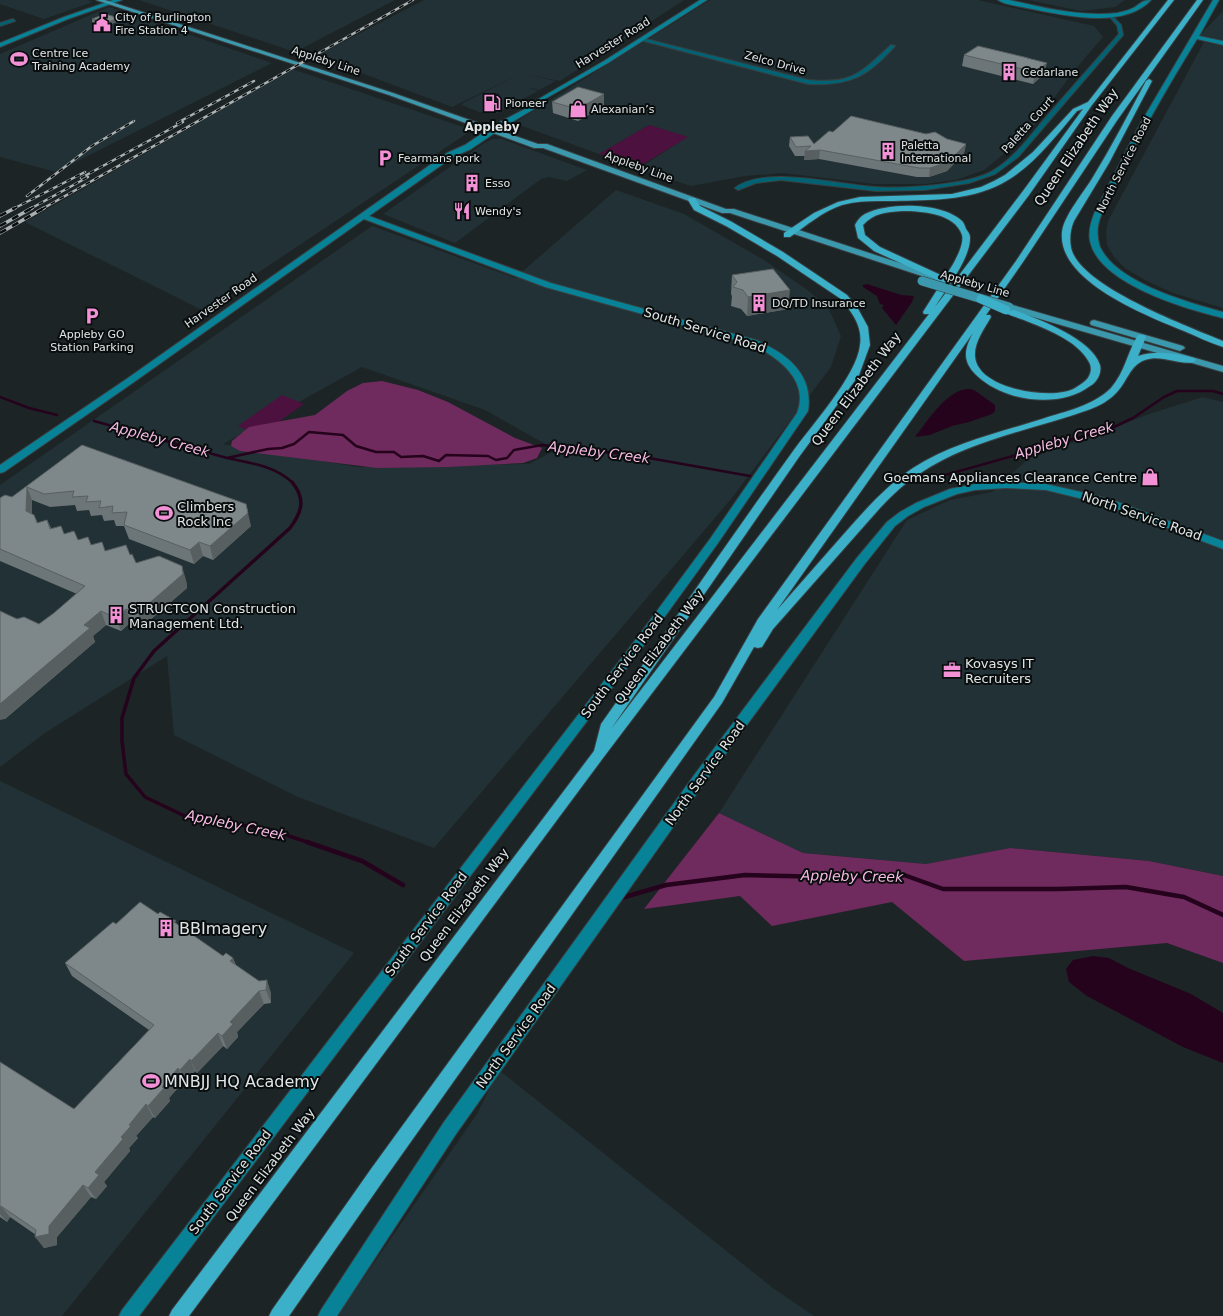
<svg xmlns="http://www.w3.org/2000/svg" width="1223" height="1316" viewBox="0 0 1223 1316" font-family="'DejaVu Sans',sans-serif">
<rect width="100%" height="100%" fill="#1d2426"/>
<path fill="#223135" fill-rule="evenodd" d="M0 0H87L93 2 44 19 0 4Z
M139 0H395L295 52Z
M424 0H684L560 81 524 74 556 81 539 90 526 87 538 91 497 113 479 112 462 105 463 103 522 73 452 107 316 56Z
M710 0H978L1094 26 1103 37 1073 72 1028 134 984 170 956 180 925 184H874L783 173 745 176 691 186 638 169 687 137 649 125 599 154 514 123Z
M1028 0H1125L1115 7 1081 11Z
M109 7 272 63 56 172 0 157V54Z
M1223 11V40L1200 35Z
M1204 42 1223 46V308L1173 293 1149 282 1126 269 1114 257 1107 245 1106 232 1108 221Z
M292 69 472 130 202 310 25 222Z
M493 139H502L587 170 567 181 549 177 541 179 455 243 383 214 484 143Z
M616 190 684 214 764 260 806 289 828 307 841 336 831 367 731 499 434 848 298 797 174 735 167 656 45 733 0 767V485L372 226 515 278ZM362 367 485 410 556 450 529 464 357 467 223 444Z
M1203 397 1223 402V876L1149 861 1010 848 926 864 803 853 719 813 907 520 950 500 992 492 1028 459 1152 413Z
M0 781 354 953 62 1316H0Z
M499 1070 773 1288 814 1316H337L477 1114Z"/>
<path fill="#4d113f" d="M649 125 688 137 640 166 599 154Z
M282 395 304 404 247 444 234 439 247 430 238 426Z"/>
<path fill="#6f2a5e" d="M382 381 418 390 448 402 515 438 542 448 537 458 523 463 448 467 377 468 240 451 231 446 232 441 249 427 315 415 347 391 363 383Z
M719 813 803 853 926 864 1010 848 1149 861 1223 876V963L1167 943 964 961 892 902 772 926 740 896 644 909Z"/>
<path fill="#25031d" d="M867 284 901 295 914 296 912 302 896 325 882 308 884 305 880 304 877 296 863 287V285Z
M969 389 974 390 995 405V411L992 414 969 422 952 426 930 435 915 437C927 422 948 388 969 389Z
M1093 956 1109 958 1128 968 1191 994 1223 1013V1063L1183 1047 1087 996 1069 982 1066 969 1073 960Z"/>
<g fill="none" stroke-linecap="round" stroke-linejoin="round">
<path stroke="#25031d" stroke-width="2.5" d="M0 397 29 408 57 415
M94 421 227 458 268 449 282 448 294 444 309 432 343 435 356 446 376 452H394L401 457 423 456 439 461 446 455 488 456 496 460 507 458 514 450 542 445 632 455 750 476
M227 458C251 463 275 466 293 483
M923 479H931L1112 428 1133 418 1164 397 1177 391H1213L1223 394"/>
<path stroke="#25031d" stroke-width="3.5" d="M292 482C306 499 302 512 290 528L154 651 134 678 122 718V741L126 774 145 797 189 818 268 829 310 843"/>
<path stroke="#25031d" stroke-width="4.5" d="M307 842 362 861 403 885
M621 898 666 885 745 875 830 877 904 875 943 889H1058L1126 887 1184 897 1223 915"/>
<g stroke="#383f41" stroke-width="2">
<path id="street" d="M1111 15 1121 25 1123 35 1018 157 995 174 969 183 925 190 876 191 781 180 756 183 738 190 735 188C764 165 839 185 875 187 903 189 967 185 991 172 1014 159 1030 136 1047 116 1071 89 1095 61 1119 34L1117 25 1109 16Z
M13 19 15 21 0 26V23Z
M642 38 808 80C853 84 859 74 891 45L895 46C867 77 850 86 808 84L640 40V39Z"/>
</g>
<g stroke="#383f41" stroke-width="2">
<path id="secondary" d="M113 0H122L68 19 0 47V43L64 17Z
M700 0H707L608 63 536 104 534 109 502 128 471 149 453 157 369 216 551 283 756 340C787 354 814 374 808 411L718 543 645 644 139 1316H119L122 1310 637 638 710 539 797 413C810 379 776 356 750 344L545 287 364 219 134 382 4 472 0 473V465L128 378 447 153 465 145 496 124 527 108 524 107V105L537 100 604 61Z
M998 0H1009C1044 8 1081 17 1117 13 1122 12 1130 10 1135 7 1141 3 1143 0 1151 0 1123 30 1063 15 1027 8 1019 6 1005 5 998 0Z
M1213 0H1219L1199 36 1223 41V45L1197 39C1168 86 1141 133 1117 182 1111 196 1101 210 1098 226 1097 233 1098 241 1100 247 1117 283 1187 302 1223 312V318C1186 309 1099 284 1090 241 1088 231 1091 222 1094 214L1139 126Z
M1006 482 1046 484 1090 494 1115 501 1223 541V549L1107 505 1046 490 1006 488 975 490 957 494 924 507 908 516 895 526 864 565 705 782 456 1134 337 1316H318L321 1310 444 1122 695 774 856 559 887 522 900 512 916 503 950 489 975 484Z"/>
</g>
<g stroke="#383f41" stroke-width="2">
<path id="primary" d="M96 0H105L393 93 538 144H547L726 209H734L943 277 944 279 943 281H937L730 213H722L543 148H534L389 95Z
M1009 304 1223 366V372L1006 309 1005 307 1006 305Z
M1094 320 1183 346 1185 348 1180 351 1091 325 1090 323 1091 321Z"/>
</g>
<g stroke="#383f41" stroke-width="2">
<path id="highway" d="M1168 0H1174L1092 105 1029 195 603 758 189 1316H169L172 1310 594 751 601 724C665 634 727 543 791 454 810 427 857 376 860 345 863 327 852 312 841 299L777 256 726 226 694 210 688 200 689 198H695L700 206 732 222 783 252 847 295 857 307 868 327 870 345 859 375 799 457 611 729 929 314H924L923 312 942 282 874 251 858 238 855 225C857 221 861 216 865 214 888 202 942 202 962 221 964 223 965 226 966 229 968 232 970 234 970 237 971 258 946 289 935 307L1023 191 1083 109 1077 111C1055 137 1032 168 1001 184 968 201 929 200 893 201 876 201 859 200 842 205 823 211 806 226 790 237H784V233L814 213 838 202 860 197 952 194 981 187 994 181 1005 175 1033 152 1073 109 1088 102ZM902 211C921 211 955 213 962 235 965 246 951 268 945 277L880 247 865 235 863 225C874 213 886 212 902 211Z
M1197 0H1203L1118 119 1023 262 986 315H990L991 317C985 328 974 342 975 356 977 387 1039 397 1063 392 1071 391 1078 387 1085 381 1090 377 1093 369 1089 362 1077 340 1046 329 1024 320 1017 317 1006 315 1002 310L1006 307 1009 308C1035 318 1091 337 1100 365 1102 373 1097 382 1090 386 1061 408 1010 402 982 380 963 365 962 353 973 333L777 610C799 585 821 560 843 535 864 511 886 486 913 468 952 443 998 433 1042 419 1066 411 1093 406 1111 388 1125 372 1127 353 1138 335H1144L1146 337 1138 356C1156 350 1176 353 1194 358L1196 360 1194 362C1180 366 1162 354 1145 360 1130 365 1127 382 1117 392 1109 401 1099 406 1088 410 1032 430 969 440 919 474 905 483 892 495 880 508L773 629 762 647 758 648 754 647 722 703 383 1181 289 1316H269L272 1310 371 1169 714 697 758 619 1016 261 1112 116Z
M1149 79 1152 81 1109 163 1074 221C1070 230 1069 241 1072 251 1085 288 1187 326 1223 341V347C1210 343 1196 336 1184 331 1147 316 1057 281 1062 232 1064 215 1085 191 1093 177 1112 146 1129 113 1146 81Z"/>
</g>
<use href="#street" fill="#006272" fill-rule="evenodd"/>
<use href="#secondary" fill="#088297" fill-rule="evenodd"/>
<use href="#primary" fill="#3c99ad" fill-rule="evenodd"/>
<use href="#highway" fill="#3bb0c8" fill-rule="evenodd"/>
<g stroke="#acb2b3" stroke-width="2.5">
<path id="rail-far1" d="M177 123 254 81
M81 178 183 122
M27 196 92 146 134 121
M13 209 85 172
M30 209 88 177
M42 209 413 0"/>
</g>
<g stroke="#acb2b3" stroke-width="3.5">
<path id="rail" d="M0 216 15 208
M0 226 32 208
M0 233 44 208"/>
</g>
<use href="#rail-far1" stroke="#090d0d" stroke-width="1.5" stroke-dasharray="5" stroke-linecap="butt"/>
<use href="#rail" stroke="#090d0d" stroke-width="2.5" stroke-dasharray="7" stroke-linecap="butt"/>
<g stroke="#383f41" stroke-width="10" stroke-linecap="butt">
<path id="primary-bridge" d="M922 281 1009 307"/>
</g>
<g stroke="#383f41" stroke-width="10" stroke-linecap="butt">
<path id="highway-bridge" d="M981 299 1006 310"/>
</g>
<use href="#primary-bridge" stroke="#3c99ad" stroke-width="9"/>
<use href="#highway-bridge" stroke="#3bb0c8" stroke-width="9"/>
</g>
<path fill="#6c7577" d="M92 19 119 21 106 26 92 22Z
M964 55 1028 59 1044 74 1033 84 962 66Z
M552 102 604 106 578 121 553 113Z
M833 132 947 139 966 144 964 153 947 171 929 177H917L819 159 804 160 805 156H795L789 146 790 137 814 144Z
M732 275 788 309 747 316 741 309 731 306 732 296 731 294Z
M82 445 251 526 213 560 203 556 194 564 129 539 124 526H116L114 520 104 521 102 515 91 516 89 510 77 511 75 505 50 507 32 500V514L34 515 38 523 47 520 51 528 105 551 130 555 136 563 186 580 187 588 142 627 131 622 121 631 106 625 93 636 95 642 5 719 17 619 39 624 54 613 77 594 0 561V498L12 497Z
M158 914 177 924 223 956 233 958 236 965 271 993V1003L264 1004 237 1032 238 1037 227 1049 223 1046 197 1073 195 1071 186 1082 184 1081 169 1098 170 1101 155 1118 153 1117 136 1136 138 1138 129 1148 130 1151 104 1182 107 1186 96 1199 91 1197 57 1237V1245L44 1248 36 1235 10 1217 7 1222 0 1217V1062L74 1109 149 1030 72 976 65 963 116 924Z"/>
<path fill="#585f61" d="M119 18V21L106 26V23Z
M1047 63 1044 74 1033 84 1035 72Z
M604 94V106L578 121V109Z
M966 144 964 153 947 171 929 177 930 168Z
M820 150 819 159 804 160 805 151Z
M790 290 788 309 747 316 748 297Z
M27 487 32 500V525L26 511Z
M246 504 251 526 213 560 210 546Z
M199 542 203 556 194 564 190 550Z
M182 566 186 580 187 588 142 627 138 613Z
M126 609 131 622 121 631 116 618Z
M101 611 106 625 93 636 95 642 5 719 0 720V704L84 625Z
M233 958 238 971 230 961Z
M267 980 271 993V1003L266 990Z
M259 991 264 1004 237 1032 238 1037 227 1049 222 1036 230 1022Z
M218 1033 223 1046 197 1073 191 1061Z
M190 1059 195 1071 186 1082 180 1070Z
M178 1068 184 1081 169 1098 170 1101 155 1118 148 1106 162 1087Z
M146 1104 153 1117 136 1136 138 1138 129 1148 130 1151 104 1182 107 1186 96 1199 88 1188 95 1172 121 1137 129 1125Z
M83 1185 91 1197 57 1237V1245L44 1248 35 1237 49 1226Z
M1 1206 10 1217 7 1222 0 1214V1208Z"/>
<path fill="#7e888a" stroke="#585f61" d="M105 14 119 18 106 23 92 19Z
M978 46 1028 58H1027L1047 63 1035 72 964 55Z
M578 87 604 94 578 109 552 102Z
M851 116 926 134 935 132 947 139 966 144 948 162 930 168H919L820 150 805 151 811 146 796 147 790 137 808 136 814 144 829 131 833 132Z
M773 269 790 290 748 297 743 290 733 287 737 282 732 275Z
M82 445 246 504 248 513 210 546 199 542 190 550 124 525 127 512 112 513 113 506 99 508 101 501 86 502 88 496 72 497 74 491 44 494 27 487 26 511 34 515 37 523 47 520 50 529 61 526 64 534 74 531 78 540 88 537 91 545 102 542 105 551 126 545 130 555 132 554 136 563 159 556 182 566 183 574 138 613 126 609 116 618 101 611 84 625 90 628 0 704V611L17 619 24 617 39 624 54 613 85 586 0 549V498L5 495 12 497Z
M140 902 158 914 160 912 176 921 174 922 223 956 226 953 233 958 230 961 259 981 267 980 266 990 259 991 230 1022 233 1024 222 1036 218 1033 191 1061 190 1059 180 1070 178 1068 162 1087 164 1088 148 1106 146 1104 129 1125 131 1126 121 1137 123 1139 95 1172 99 1175 88 1188 83 1185 49 1226V1234L35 1237 36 1230 1 1206 0 1208V1062L74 1109 154 1025 65 963 113 922 116 924Z"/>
<defs>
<g id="civic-bare" transform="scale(1.38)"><path d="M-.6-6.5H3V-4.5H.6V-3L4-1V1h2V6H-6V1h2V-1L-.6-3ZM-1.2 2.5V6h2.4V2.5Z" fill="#f391d6" stroke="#090d0d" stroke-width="2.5" paint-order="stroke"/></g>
<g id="stadium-bare" transform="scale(1.38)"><path d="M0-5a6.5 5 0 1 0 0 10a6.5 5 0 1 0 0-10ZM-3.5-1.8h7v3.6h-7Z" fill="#f391d6" stroke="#090d0d" stroke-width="2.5" paint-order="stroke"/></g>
<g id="building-bare" transform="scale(1.38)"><path d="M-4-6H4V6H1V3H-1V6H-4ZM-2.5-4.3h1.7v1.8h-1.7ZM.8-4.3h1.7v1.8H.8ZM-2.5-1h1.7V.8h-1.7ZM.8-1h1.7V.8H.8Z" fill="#f391d6" stroke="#090d0d" stroke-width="2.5" paint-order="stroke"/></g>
<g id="fuel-bare" transform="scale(1.38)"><path d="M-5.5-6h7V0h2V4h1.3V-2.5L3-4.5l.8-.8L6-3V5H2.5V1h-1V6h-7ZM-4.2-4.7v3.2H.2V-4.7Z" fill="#f391d6" stroke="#090d0d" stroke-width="2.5" paint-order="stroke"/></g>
<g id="shop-bare" transform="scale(1.38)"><path d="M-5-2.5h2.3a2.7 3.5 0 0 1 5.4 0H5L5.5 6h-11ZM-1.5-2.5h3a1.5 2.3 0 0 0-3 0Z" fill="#f391d6" stroke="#090d0d" stroke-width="2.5" paint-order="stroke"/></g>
<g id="parking-bare" transform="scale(1.38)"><path d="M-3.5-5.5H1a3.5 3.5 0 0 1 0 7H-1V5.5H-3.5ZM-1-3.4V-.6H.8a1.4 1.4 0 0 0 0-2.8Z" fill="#f391d6" stroke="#090d0d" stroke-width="2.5" paint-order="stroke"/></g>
<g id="restaurant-bare" transform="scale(1.38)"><path d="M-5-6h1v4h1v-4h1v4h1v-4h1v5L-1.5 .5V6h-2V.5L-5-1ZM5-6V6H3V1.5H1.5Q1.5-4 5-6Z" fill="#f391d6" stroke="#090d0d" stroke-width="2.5" paint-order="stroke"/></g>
<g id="office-bare" transform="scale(1.38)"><path d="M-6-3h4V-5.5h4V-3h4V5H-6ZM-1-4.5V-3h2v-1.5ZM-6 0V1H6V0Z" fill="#f391d6" stroke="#090d0d" stroke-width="2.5" paint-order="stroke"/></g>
</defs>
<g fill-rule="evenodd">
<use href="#civic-bare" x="102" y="23"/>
<use href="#stadium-bare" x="19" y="59"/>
<use href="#building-bare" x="1009" y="72"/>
<use href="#fuel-bare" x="492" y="103"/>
<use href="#shop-bare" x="578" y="109"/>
<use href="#building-bare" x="888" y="151"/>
<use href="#parking-bare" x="385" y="158"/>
<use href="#building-bare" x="472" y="183"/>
<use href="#restaurant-bare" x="462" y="211"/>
<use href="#building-bare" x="759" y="303"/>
<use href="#parking-bare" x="92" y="316"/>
<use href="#shop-bare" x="1150" y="477"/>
<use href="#stadium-bare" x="164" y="513"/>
<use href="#building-bare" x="116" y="615"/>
<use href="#office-bare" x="952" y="670"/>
<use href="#building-bare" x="166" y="928"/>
<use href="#stadium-bare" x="151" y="1081"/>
</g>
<g text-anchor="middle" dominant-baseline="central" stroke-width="4" stroke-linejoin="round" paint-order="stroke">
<g font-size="11" fill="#e0e5e6" stroke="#090d0d" text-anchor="start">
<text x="115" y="17">City of Burlington<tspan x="115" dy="13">Fire Station 4</tspan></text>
<text x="32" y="53">Centre Ice<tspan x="32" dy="13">Training Academy</tspan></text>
<text x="1022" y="72">Cedarlane</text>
<text x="505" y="103">Pioneer</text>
<text x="591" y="109">Alexanian’s</text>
<text x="901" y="145">Paletta<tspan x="901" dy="13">International</tspan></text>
<text x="398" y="158">Fearmans pork</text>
<text x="485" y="183">Esso</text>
<text x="475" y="211">Wendy's</text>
<text x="772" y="303">DQ/TD Insurance</text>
<text x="92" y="334" text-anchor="middle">Appleby GO<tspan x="92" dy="13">Station Parking</tspan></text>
</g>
<g font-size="11" fill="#e0e5e6" stroke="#090d0d">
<text transform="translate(613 43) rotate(-32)">Harvester Road</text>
<text transform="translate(326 61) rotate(18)">Appleby Line</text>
<text transform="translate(775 63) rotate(15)">Zelco Drive</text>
<text transform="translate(1028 125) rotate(-48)">Paletta Court</text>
<text transform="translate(1124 165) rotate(-63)">North Service Road</text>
<text transform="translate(639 167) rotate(20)">Appleby Line</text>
<text transform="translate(975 284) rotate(16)">Appleby Line</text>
<text transform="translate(221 301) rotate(-35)">Harvester Road</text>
</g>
<g font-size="12" font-weight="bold" fill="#e0e5e6" stroke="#090d0d">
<text x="492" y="127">Appleby</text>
</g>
<g font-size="13" fill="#e0e5e6" stroke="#090d0d">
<text transform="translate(1076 147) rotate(-56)">Queen Elizabeth Way</text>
<text transform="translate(705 330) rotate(17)">South Service Road</text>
<text transform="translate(856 389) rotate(-53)">Queen Elizabeth Way</text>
<text transform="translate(1142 516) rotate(19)">North Service Road</text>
<text transform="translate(659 647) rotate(-53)">Queen Elizabeth Way</text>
<text transform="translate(622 666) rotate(-53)">South Service Road</text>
<text transform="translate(705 773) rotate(-54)">North Service Road</text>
<text transform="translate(464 905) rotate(-53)">Queen Elizabeth Way</text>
<text transform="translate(426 924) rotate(-53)">South Service Road</text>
<text transform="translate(516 1036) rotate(-54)">North Service Road</text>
<text transform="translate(270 1165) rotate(-53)">Queen Elizabeth Way</text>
<text transform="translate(230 1182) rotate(-53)">South Service Road</text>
</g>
<g font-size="13" fill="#e0e5e6" stroke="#090d0d" text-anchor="start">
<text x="1137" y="477" text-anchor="end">Goemans Appliances Clearance Centre</text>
<text x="177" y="506">Climbers<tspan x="177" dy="15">Rock Inc</tspan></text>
<text x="129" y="608">STRUCTCON Construction<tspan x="129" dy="15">Management Ltd.</tspan></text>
<text x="965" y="663">Kovasys IT<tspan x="965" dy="15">Recruiters</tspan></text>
</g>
<g font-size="14" font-style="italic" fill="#f8bae4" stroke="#090d0d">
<text transform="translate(160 439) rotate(15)">Appleby Creek</text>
<text transform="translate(1064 440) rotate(-16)">Appleby Creek</text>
<text transform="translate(599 452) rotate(7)">Appleby Creek</text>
<text transform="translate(236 825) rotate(12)">Appleby Creek</text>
<text transform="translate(852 876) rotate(1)">Appleby Creek</text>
</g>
<g font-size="16" fill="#e0e5e6" stroke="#090d0d" text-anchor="start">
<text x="179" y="928">BBImagery</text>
<text x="164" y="1081">MNBJJ HQ Academy</text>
</g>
</g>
</svg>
